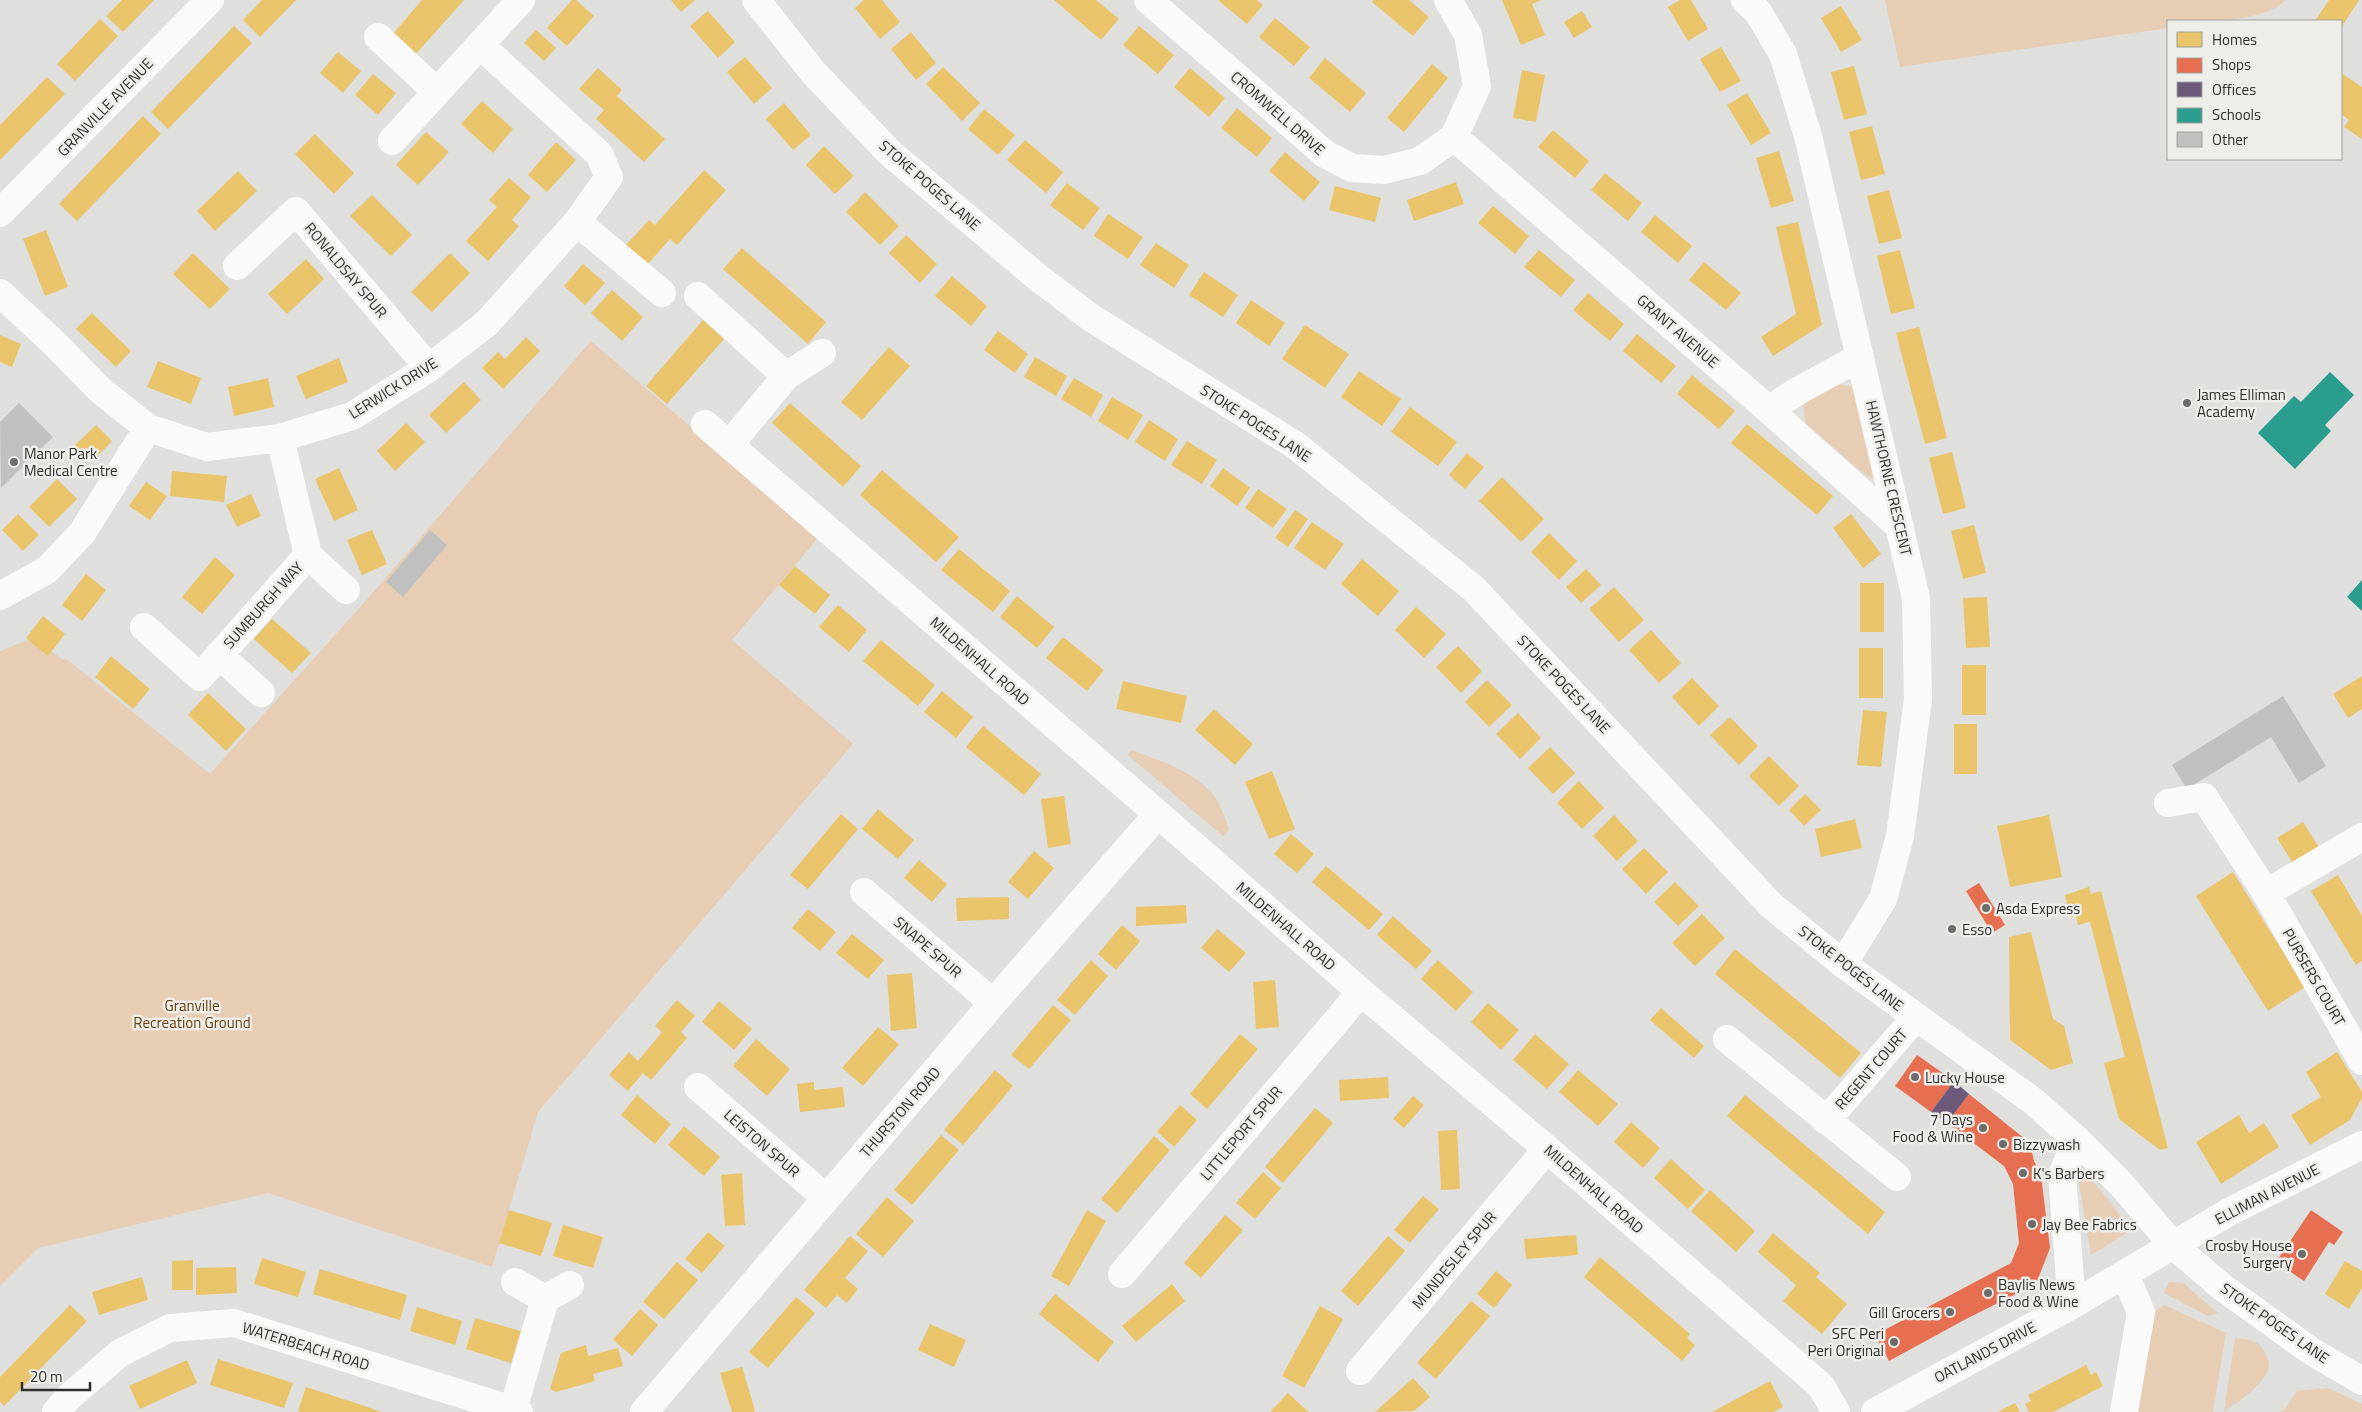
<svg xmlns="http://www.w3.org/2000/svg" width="2362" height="1412" viewBox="0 0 2362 1412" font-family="'Titillium Web',sans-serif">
<rect width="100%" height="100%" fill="#dfdfde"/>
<path fill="#e6cdb4" d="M1885 0H2286C2261 24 2201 21 2168 21V28L1900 67Z
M591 341 819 537 732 640 853 744 538 1112 492 1267 268 1193 38 1248 0 1286V651L34 638 63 660 65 658 210 774 370 596Z
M1831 383 1855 387 1878 479 1868 477 1806 424 1803 406 1815 390Z
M1131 750C1161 761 1195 771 1215 797 1221 805 1225 819 1229 829L1224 837 1128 755Z
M2077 1171H2085L2129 1226 2125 1234 2091 1255Z
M2169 1282 2183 1283 2218 1313 2208 1316 2164 1293Z
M2164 1305 2226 1333 2213 1412H2137L2156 1311Z
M2235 1338C2247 1339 2260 1340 2265 1353 2266 1356 2269 1361 2269 1364 2269 1382 2237 1402 2224 1412Z
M2328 1388 2362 1404V1412H2280L2286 1408 2297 1391Z"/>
<path fill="#e9c46a" d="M122 0H154L123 32 106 16Z
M262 0H296L260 37 243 20Z
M422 0H464L414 56 391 36Z
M572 0H576L594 16 567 46 547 28Z
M671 0H695L681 12Z
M864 0H882L900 22 880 39 855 8Z
M1054 0H1096L1119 19 1101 40Z
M1218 0H1257L1263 5 1247 24Z
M1374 0H1409L1429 17 1413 36 1372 2Z
M1502 0H1541L1532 4 1545 35 1521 45Z
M1680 0H1691L1708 29 1688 41 1668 7Z
M2329 0H2359L2341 28V21H2315Z
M1841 6 1862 40 1841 52 1821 18Z
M708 11 735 42 718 58 690 26Z
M1582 11 1592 27 1574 38 1564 22Z
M1275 18 1310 47 1294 66 1259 37Z
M100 19 118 36 75 81 57 64Z
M234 26 252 43 168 129 151 112Z
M1139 26 1174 55 1158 74 1123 45Z
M536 30 556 48 544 61 524 43Z
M911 32 936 63 916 80 891 49Z
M1721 47 1741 81 1720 92 1700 59Z
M338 52 361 71 343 93 320 73Z
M745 57 772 88 754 104 727 72Z
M1325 58 1366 93 1350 112 1309 78Z
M1432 64 1448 78 1404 132 1387 118Z
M1854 66 1867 114 1844 120 1831 72Z
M943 67 980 103 962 121 926 84Z
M598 68 622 90 617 96 665 139 644 162 596 119 604 110 579 89Z
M1190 68 1225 98 1209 117 1174 87Z
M1522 70 1545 75 1536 122 1513 118Z
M2341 73 2362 87V139L2344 127 2349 120 2341 114Z
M373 74 396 93 378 115 355 95Z
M47 77 65 94 0 160V125Z
M1747 93 1771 133 1751 145 1727 105Z
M482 101 513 129 493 153 461 124Z
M784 103 811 135 793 150 766 119Z
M1237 108 1272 138 1257 157 1221 128Z
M984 109 1015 135 998 155 968 129Z
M143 116 161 134 77 221 59 204Z
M1872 126 1885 174 1861 180 1849 132Z
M1553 130 1589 161 1575 178 1538 147Z
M426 132 449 152 418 185 396 165Z
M315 134 354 173 334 194 295 154Z
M1025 140 1063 172 1046 193 1007 160Z
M556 142 576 160 547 192 528 175Z
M824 146 854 176 835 194 806 165Z
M1779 151 1794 201 1771 208 1756 158Z
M1285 152 1320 182 1304 201 1269 171Z
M704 170 726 190 677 245 670 239 647 265 625 246 649 220 655 225Z
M238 171 257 191 215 231 197 211Z
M1605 173 1642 203 1628 221 1591 190Z
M509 178 531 197 512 220 519 226 488 261 466 241 497 207 489 200Z
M1456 182 1464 204 1414 221 1407 200Z
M1067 183 1100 208 1083 230 1050 205Z
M1335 186 1381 198 1375 222 1329 210Z
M1889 190 1902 238 1879 244 1867 196Z
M865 192 899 226 880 245 846 212Z
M372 195 412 235 391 256 350 216Z
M1493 206 1529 236 1515 254 1478 223Z
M1108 214 1143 237 1128 259 1094 236Z
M1655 215 1692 246 1678 263 1641 232Z
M1798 222 1822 325 1773 356 1761 337 1796 314 1776 227Z
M46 230 68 287 45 296 23 239Z
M906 235 937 264 920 283 889 253Z
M1156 243 1189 265 1174 288 1140 265Z
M742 248 826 322 808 344 723 269Z
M1539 250 1575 280 1561 297 1524 267Z
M1900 250 1915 308 1891 314 1877 256Z
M193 253 230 289 210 309 173 274Z
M450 253 470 273 432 312 411 292Z
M306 259 324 279 287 314 268 294Z
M1704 262 1741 293 1726 310 1689 280Z
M583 264 605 283 585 305 564 286Z
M1204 272 1238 295 1223 317 1189 295Z
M952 276 987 306 971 326 935 296Z
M612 290 643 317 622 341 591 313Z
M1588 293 1624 324 1610 341 1573 310Z
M1251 300 1285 323 1269 346 1236 323Z
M92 313 131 351 116 367 76 329Z
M703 320 724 339 667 404 646 386Z
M1305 325 1349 354 1325 388 1282 359Z
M1919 327 1947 438 1925 444 1896 333Z
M998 331 1028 354 1015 373 984 350Z
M1637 334 1676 366 1661 383 1623 351Z
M0 335 21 344 12 367 0 362Z
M526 337 540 351 503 389 482 368 498 352 505 359Z
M889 347 910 366 862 420 841 402Z
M1035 357 1067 376 1056 396 1024 377Z
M339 358 348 382 306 399 296 376Z
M158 361 201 378 191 404 147 387Z
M1359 371 1401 399 1382 426 1341 397Z
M1692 375 1735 411 1719 429 1677 394Z
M268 378 274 407 234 416 228 387Z
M1074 378 1103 395 1091 417 1061 399Z
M464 382 481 400 446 433 429 415Z
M1112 397 1143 415 1128 440 1098 421Z
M790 403 861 466 843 487 772 423Z
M1410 407 1457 442 1438 466 1391 432Z
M1149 420 1178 439 1165 461 1135 442Z
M406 423 425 442 395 471 377 451Z
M1747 424 1833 496 1817 515 1731 443Z
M96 425 112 441 92 462 75 445Z
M1187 441 1217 460 1202 484 1171 465Z
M1952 452 1966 508 1943 514 1929 458Z
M1467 453 1484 467 1465 489 1449 475Z
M339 468 358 510 334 521 315 479Z
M1223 468 1250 488 1237 506 1210 486Z
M882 470 959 537 936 562 860 495Z
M172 471 227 476 224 502 170 496Z
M1502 477 1544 519 1521 542 1479 501Z
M57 479 77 499 49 527 29 507Z
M146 482 167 496 150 520 129 506Z
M1258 489 1287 509 1273 528 1245 508Z
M251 494 261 516 237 527 226 505Z
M1295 510 1308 519 1288 547 1275 538Z
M18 514 39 535 23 551 2 530Z
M1851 514 1881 554 1863 568 1833 528Z
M1312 522 1344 544 1325 570 1294 548Z
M1974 525 1986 573 1963 579 1951 531Z
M372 530 387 564 362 575 347 540Z
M1549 533 1577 561 1559 580 1531 552Z
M959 549 1010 591 993 612 941 570Z
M215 557 235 575 202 614 182 597Z
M1362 559 1399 591 1378 616 1341 584Z
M795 566 830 595 815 614 779 585Z
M1586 569 1601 585 1581 603 1566 587Z
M86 574 106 590 82 621 62 605Z
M1860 583H1884V632H1860Z
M1614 587 1644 620 1619 642 1589 609Z
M1017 596 1054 627 1037 648 1000 617Z
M1987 597 1990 647 1966 648 1963 598Z
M838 605 867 630 849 652 819 627Z
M1416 607 1446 634 1424 658 1395 630Z
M43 616 65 634 48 656 26 638Z
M272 619 311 653 292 673 254 639Z
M1651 630 1681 663 1659 683 1629 650Z
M1063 637 1104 670 1087 691 1046 658Z
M881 640 935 685 918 706 863 661Z
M1458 646 1482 671 1461 693 1436 667Z
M1859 648H1883V698H1859Z
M111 656 150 689 133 709 95 677Z
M1962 665H1986V715H1962Z
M2362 676V709L2348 718 2333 694Z
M1692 678 1719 706 1699 726 1672 697Z
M1487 680 1512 705 1489 727 1465 702Z
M1123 681 1187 696 1181 723 1116 709Z
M942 691 973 717 956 738 924 712Z
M208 693 246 729 226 751 188 715Z
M1214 709 1253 744 1235 765 1195 730Z
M1863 710 1887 712 1881 767 1857 765Z
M1518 713 1541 738 1520 759 1496 734Z
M1730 717 1758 746 1739 765 1710 735Z
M1954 724H1977V774H1954Z
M983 726 1041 774 1024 795 966 747Z
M1550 747 1575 773 1553 794 1528 768Z
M1769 756 1799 786 1779 806 1749 776Z
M1272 771 1295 829 1269 839 1245 782Z
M1579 781 1604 808 1582 829 1557 803Z
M1805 794 1821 810 1804 826 1789 810Z
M1064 796 1071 844 1048 848 1041 799Z
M878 809 914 840 898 859 862 829Z
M841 814 858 829 808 889 790 875Z
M1614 815 1638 841 1617 861 1593 836Z
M2049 815 2062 877 2010 887 1997 826Z
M1855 819 1862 848 1821 857 1815 829Z
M2303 822 2320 849 2294 865 2277 838Z
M1291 834 1314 854 1297 873 1274 854Z
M1644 848 1668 872 1646 894 1622 869Z
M1034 851 1054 868 1028 899 1008 882Z
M919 860 947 884 932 902 904 878Z
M1326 866 1383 914 1369 930 1312 882Z
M2233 872 2305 987 2268 1011 2196 896Z
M2338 875 2362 916V961L2356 965 2311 891Z
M1675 882 1699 906 1678 926 1654 902Z
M2089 887 2091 894 2101 891 2168 1148 2160 1150 2119 1119 2104 1063 2125 1057 2090 922 2078 925 2076 916 2070 917 2065 895Z
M1009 897V919L957 921 956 898Z
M1186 905 1187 923 1136 926V907Z
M808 909 836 932 820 951 792 928Z
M1702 914 1725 938 1695 966 1672 943Z
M1393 916 1432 951 1416 969 1377 935Z
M1122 925 1140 941 1116 970 1098 954Z
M1217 929 1246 953 1229 972 1201 948Z
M2031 932 2053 1019 2064 1026 2073 1063 2051 1070 2010 1040 2009 937Z
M852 934 884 960 868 979 836 953Z
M1735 949 1861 1053 1840 1078 1715 974Z
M1091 960 1108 976 1075 1015 1057 1000Z
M1438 960 1473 992 1456 1011 1421 979Z
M912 973 917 1028 891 1031 887 975Z
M1275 980 1279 1027 1256 1029 1253 982Z
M677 1000 695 1016 681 1032 687 1038 651 1080 643 1073 628 1091 609 1075 629 1052 638 1061 662 1032 655 1026Z
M719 1001 752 1029 734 1050 702 1022Z
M1488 1003 1519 1030 1501 1050 1471 1022Z
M1053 1005 1071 1020 1029 1069 1011 1055Z
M1661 1008 1704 1046 1694 1058 1650 1020Z
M878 1027 899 1044 863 1086 842 1068Z
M1240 1034 1258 1049 1207 1109 1190 1094Z
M1535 1034 1569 1064 1547 1089 1513 1060Z
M756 1039 790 1069 767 1096 733 1066Z
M2337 1052 2362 1092V1098L2350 1120 2310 1145 2291 1115 2321 1097 2306 1072Z
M995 1070 1013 1086 963 1145 944 1130Z
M1578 1070 1618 1104 1598 1126 1559 1092Z
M1388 1077 1389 1098 1340 1101 1339 1080Z
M814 1082V1090L843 1087 845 1107 800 1112 797 1084Z
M637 1095 671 1124 655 1144 621 1115Z
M1745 1095 1885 1212 1868 1234 1727 1116Z
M1413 1096 1424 1105 1404 1128 1393 1119Z
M1180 1105 1197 1120 1174 1147 1157 1132Z
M1315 1108 1333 1123 1283 1183 1265 1167Z
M2239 1115 2249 1133 2264 1123 2279 1147 2221 1184 2196 1142Z
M1631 1122 1660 1148 1643 1168 1614 1142Z
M684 1126 720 1157 704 1176 668 1145Z
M1457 1130 1460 1189 1441 1190 1438 1131Z
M941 1135 959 1150 912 1205 894 1190Z
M1154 1136 1170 1150 1117 1213 1101 1199Z
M1671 1159 1705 1190 1688 1209 1654 1178Z
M1263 1172 1281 1188 1255 1219 1236 1203Z
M742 1173 745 1225 725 1226 721 1175Z
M1710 1190 1755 1231 1736 1252 1691 1211Z
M1423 1196 1439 1209 1410 1243 1394 1230Z
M887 1197 914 1221 883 1257 856 1234Z
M509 1210 552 1223 541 1256 499 1243Z
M1087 1210 1106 1221 1069 1286 1051 1276Z
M1225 1215 1243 1230 1201 1278 1184 1263Z
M563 1225 603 1237 593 1268 553 1256Z
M708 1232 725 1246 702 1273 685 1259Z
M1773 1233 1820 1273 1816 1277 1847 1304 1822 1334 1783 1301 1796 1285 1758 1252Z
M1576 1235 1578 1255 1526 1259 1524 1239Z
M850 1236 868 1251 845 1278 858 1289 847 1303 837 1295 826 1308 804 1290Z
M1388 1236 1405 1251 1358 1306 1341 1291Z
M1600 1257 1690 1334 1687 1338 1695 1345 1682 1361 1584 1277Z
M262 1258 306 1272 298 1297 254 1284Z
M193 1260V1290H172V1261Z
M2345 1261 2362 1271V1288L2349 1309 2325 1294Z
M677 1262 698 1280 664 1319 643 1302Z
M236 1267 237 1293 196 1295V1268Z
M320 1269 407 1295 400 1320 313 1294Z
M1496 1271 1512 1285 1494 1308 1477 1294Z
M142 1277 148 1300 99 1315 92 1292Z
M1172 1284 1185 1301 1136 1342 1122 1326Z
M1055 1294 1114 1342 1098 1362 1039 1314Z
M796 1297 815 1313 768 1368 749 1352Z
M1471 1301 1490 1316 1436 1379 1417 1363Z
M70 1305 87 1321 4 1406 0 1402V1377Z
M1320 1306 1343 1319 1304 1388 1282 1376Z
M417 1307 462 1321 455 1345 410 1331Z
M640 1309 658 1325 632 1356 613 1340Z
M475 1318 521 1331 511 1363 466 1349Z
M930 1324 966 1340 954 1367 918 1350Z
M586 1345 588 1356 618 1348 623 1366 593 1374 595 1381 556 1392 550 1389 561 1353Z
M218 1359 293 1383 284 1408 210 1385Z
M187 1360 197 1383 140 1409 129 1386Z
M2086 1365 2091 1375 2096 1372 2103 1386 2053 1412H2029L2025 1404 2031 1401 2028 1395Z
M742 1367 752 1400 755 1412H732L720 1373Z
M1413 1378 1430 1397 1414 1411 1375 1412Z
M1770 1381 1783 1407 1773 1412H1712Z
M306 1387 362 1405 381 1412H301L298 1411Z
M1288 1393 1303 1407 1309 1412H1270Z
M2015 1403 2020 1412H1998Z"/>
<path fill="#e76f51" d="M1979 883 2005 925 1992 933 1966 891Z
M1917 1055 1954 1081 1931 1112 1895 1086Z
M1969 1094 2030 1143 2034 1161 2041 1175 2050 1248 2036 1284 1966 1319 1889 1361 1875 1335 2011 1263 2019 1243 2013 1184 2004 1166 1947 1123Z
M2311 1210 2343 1232 2334 1245 2329 1242 2304 1281 2276 1262Z"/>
<path fill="#6d597a" d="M1954 1081 1969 1094 1947 1123 1931 1112Z"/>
<path fill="#2a9d8f" d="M2330 372 2354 395 2325 425 2331 431 2295 469 2258 433 2294 396 2301 402Z
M2362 580V611L2347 597Z"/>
<path fill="#bfc0bf" d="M19 403 53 437 1 488 0 422Z
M430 530 447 545 403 597 386 582Z
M2283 696 2326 766 2299 783 2271 737 2187 789 2172 765Z"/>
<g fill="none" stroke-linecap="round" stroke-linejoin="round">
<path stroke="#fafafa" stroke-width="28" d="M756 0 813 72 890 153 1036 276 1090 317 1295 445 1474 589 1771 905 1843 964 2033 1101 2077 1140 2121 1184 2172 1244 2222 1287 2311 1351 2362 1381
M1148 0 1325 154 1352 168 1384 170 1420 161 1454 137 1477 86 1468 35 1448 0
M1745 0 1758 12 1783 54 1808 136 1916 598 1918 699 1900 836 1883 899 1843 964
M378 37 436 91
M1454 137 1769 410 1900 527
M392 141 521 0
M0 213 210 0
M577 222 662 293
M237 266 296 211 429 368
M0 293 54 343 100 390 148 428 207 447 280 438 352 416 429 368 487 323 577 222 609 177 599 154 480 45
M698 296 786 376 822 353
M1769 410 1796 392 1860 357
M705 424 1158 814 1361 992 1547 1149 1821 1386 1836 1412
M280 438 308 555 346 590
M730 444 786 376
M0 596 47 570 82 533 148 428
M144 627 200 677 308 555
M219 655 261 693
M2168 803 2204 797 2266 893 2362 1061
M864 892 993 1003
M2266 893 2362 837
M1727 1039 1897 1177
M698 1087 826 1198
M1826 1121 1915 1018
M1122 1274 1361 992
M515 1282 545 1299 570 1285
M2072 1305 2062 1175 2077 1140
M1360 1371 1547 1149
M513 1410 545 1299
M56 1412 69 1397 120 1353 170 1328 234 1323 519 1412
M644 1412 993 1003 1158 814
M1875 1412 2072 1305 2229 1212 2362 1145
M2124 1412 2141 1312 2125 1275"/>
</g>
<g fill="#6c6c6b" stroke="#edeeea" stroke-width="2">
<circle cx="2187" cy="403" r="5"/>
<circle cx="14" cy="462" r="5"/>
<circle cx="1986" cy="908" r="5"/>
<circle cx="1952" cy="929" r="5"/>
<circle cx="1915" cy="1077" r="5"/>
<circle cx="1983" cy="1128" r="5"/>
<circle cx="2003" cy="1144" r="5"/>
<circle cx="2023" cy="1173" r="5"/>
<circle cx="2032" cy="1224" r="5"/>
<circle cx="2302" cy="1254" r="5"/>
<circle cx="1988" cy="1293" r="5"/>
<circle cx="1950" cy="1312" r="5"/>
<circle cx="1894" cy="1342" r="5"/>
</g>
<g text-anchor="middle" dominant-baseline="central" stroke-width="5" stroke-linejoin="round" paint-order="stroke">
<g font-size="15" fill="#2e2e2d" stroke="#edeeea">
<text transform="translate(105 107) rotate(-46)">GRANVILLE AVENUE</text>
<text transform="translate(1278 113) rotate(41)">CROMWELL DRIVE</text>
<text transform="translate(930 185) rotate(41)">STOKE POGES LANE</text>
<text transform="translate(346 270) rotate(50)">RONALDSAY SPUR</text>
<text transform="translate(1678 331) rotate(41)">GRANT AVENUE</text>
<text transform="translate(393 388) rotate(-32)">LERWICK DRIVE</text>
<text transform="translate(1256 423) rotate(33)">STOKE POGES LANE</text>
<text transform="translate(1889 478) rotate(77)">HAWTHORNE CRESCENT</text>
<text transform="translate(263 605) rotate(-48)">SUMBURGH WAY</text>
<text transform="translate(980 661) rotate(41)">MILDENHALL ROAD</text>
<text transform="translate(1564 684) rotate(47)">STOKE POGES LANE</text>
<text transform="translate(1286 926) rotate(41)">MILDENHALL ROAD</text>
<text transform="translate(928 947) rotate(41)">SNAPE SPUR</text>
<text transform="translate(1851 968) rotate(38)">STOKE POGES LANE</text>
<text transform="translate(2314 977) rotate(60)">PURSERS COURT</text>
<text transform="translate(1871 1069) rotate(-49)">REGENT COURT</text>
<text transform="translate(900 1112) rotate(-49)">THURSTON ROAD</text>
<text transform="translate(1241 1133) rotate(-50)">LITTLEPORT SPUR</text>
<text transform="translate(762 1143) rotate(41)">LEISTON SPUR</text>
<text transform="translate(1594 1189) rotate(41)">MILDENHALL ROAD</text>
<text transform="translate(2267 1194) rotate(-27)">ELLIMAN AVENUE</text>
<text transform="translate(1454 1260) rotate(-50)">MUNDESLEY SPUR</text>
<text transform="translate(2275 1323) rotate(35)">STOKE POGES LANE</text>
<text transform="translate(306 1346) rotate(17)">WATERBEACH ROAD</text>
<text transform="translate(1985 1352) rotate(-28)">OATLANDS DRIVE</text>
</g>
<g font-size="15" fill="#2e2e2d" stroke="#edeeea" text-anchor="start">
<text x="2197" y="394">James Elliman<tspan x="2197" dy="17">Academy</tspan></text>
<text x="24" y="453">Manor Park<tspan x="24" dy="17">Medical Centre</tspan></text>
<text x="1996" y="908">Asda Express</text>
<text x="1962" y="929">Esso</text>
<text x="1925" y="1077">Lucky House</text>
<text x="1973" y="1119" text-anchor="end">7 Days<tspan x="1973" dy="17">Food &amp; Wine</tspan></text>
<text x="2013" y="1144">Bizzywash</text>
<text x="2033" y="1173">K's Barbers</text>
<text x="2042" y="1224">Jay Bee Fabrics</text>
<text x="2292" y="1245" text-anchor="end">Crosby House<tspan x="2292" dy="17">Surgery</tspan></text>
<text x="1998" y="1284">Baylis News<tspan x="1998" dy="17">Food &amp; Wine</tspan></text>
<text x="1940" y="1312" text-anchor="end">Gill Grocers</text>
<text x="1884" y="1333" text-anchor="end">SFC Peri<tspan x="1884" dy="17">Peri Original</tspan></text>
</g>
<g font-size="15" fill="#69410f" stroke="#edeeea">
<text x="192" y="1005">Granville<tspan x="192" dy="17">Recreation Ground</tspan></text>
</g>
</g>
<rect x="2167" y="20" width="175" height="140" fill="#edeeea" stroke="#a1a19e"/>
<rect x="2177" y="32" width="25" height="15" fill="#e9c46a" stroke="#a1a19e"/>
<text x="2212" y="45" font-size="15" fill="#2e2e2d">Homes</text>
<rect x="2177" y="58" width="25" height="15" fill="#e76f51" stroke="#a1a19e"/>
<text x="2212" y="70" font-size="15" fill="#2e2e2d">Shops</text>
<rect x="2177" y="82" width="25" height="15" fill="#6d597a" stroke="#a1a19e"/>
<text x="2212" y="95" font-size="15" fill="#2e2e2d">Offices</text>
<rect x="2177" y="108" width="25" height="15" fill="#2a9d8f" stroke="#a1a19e"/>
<text x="2212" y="120" font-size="15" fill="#2e2e2d">Schools</text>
<rect x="2177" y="132" width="25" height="15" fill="#bfc0bf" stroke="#a1a19e"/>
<text x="2212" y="145" font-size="15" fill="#2e2e2d">Other</text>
<path d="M22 1382v8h68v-8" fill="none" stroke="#2e2e2d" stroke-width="2.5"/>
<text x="30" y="1382" font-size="15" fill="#2e2e2d" stroke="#edeeea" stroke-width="4" paint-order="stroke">20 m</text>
</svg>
